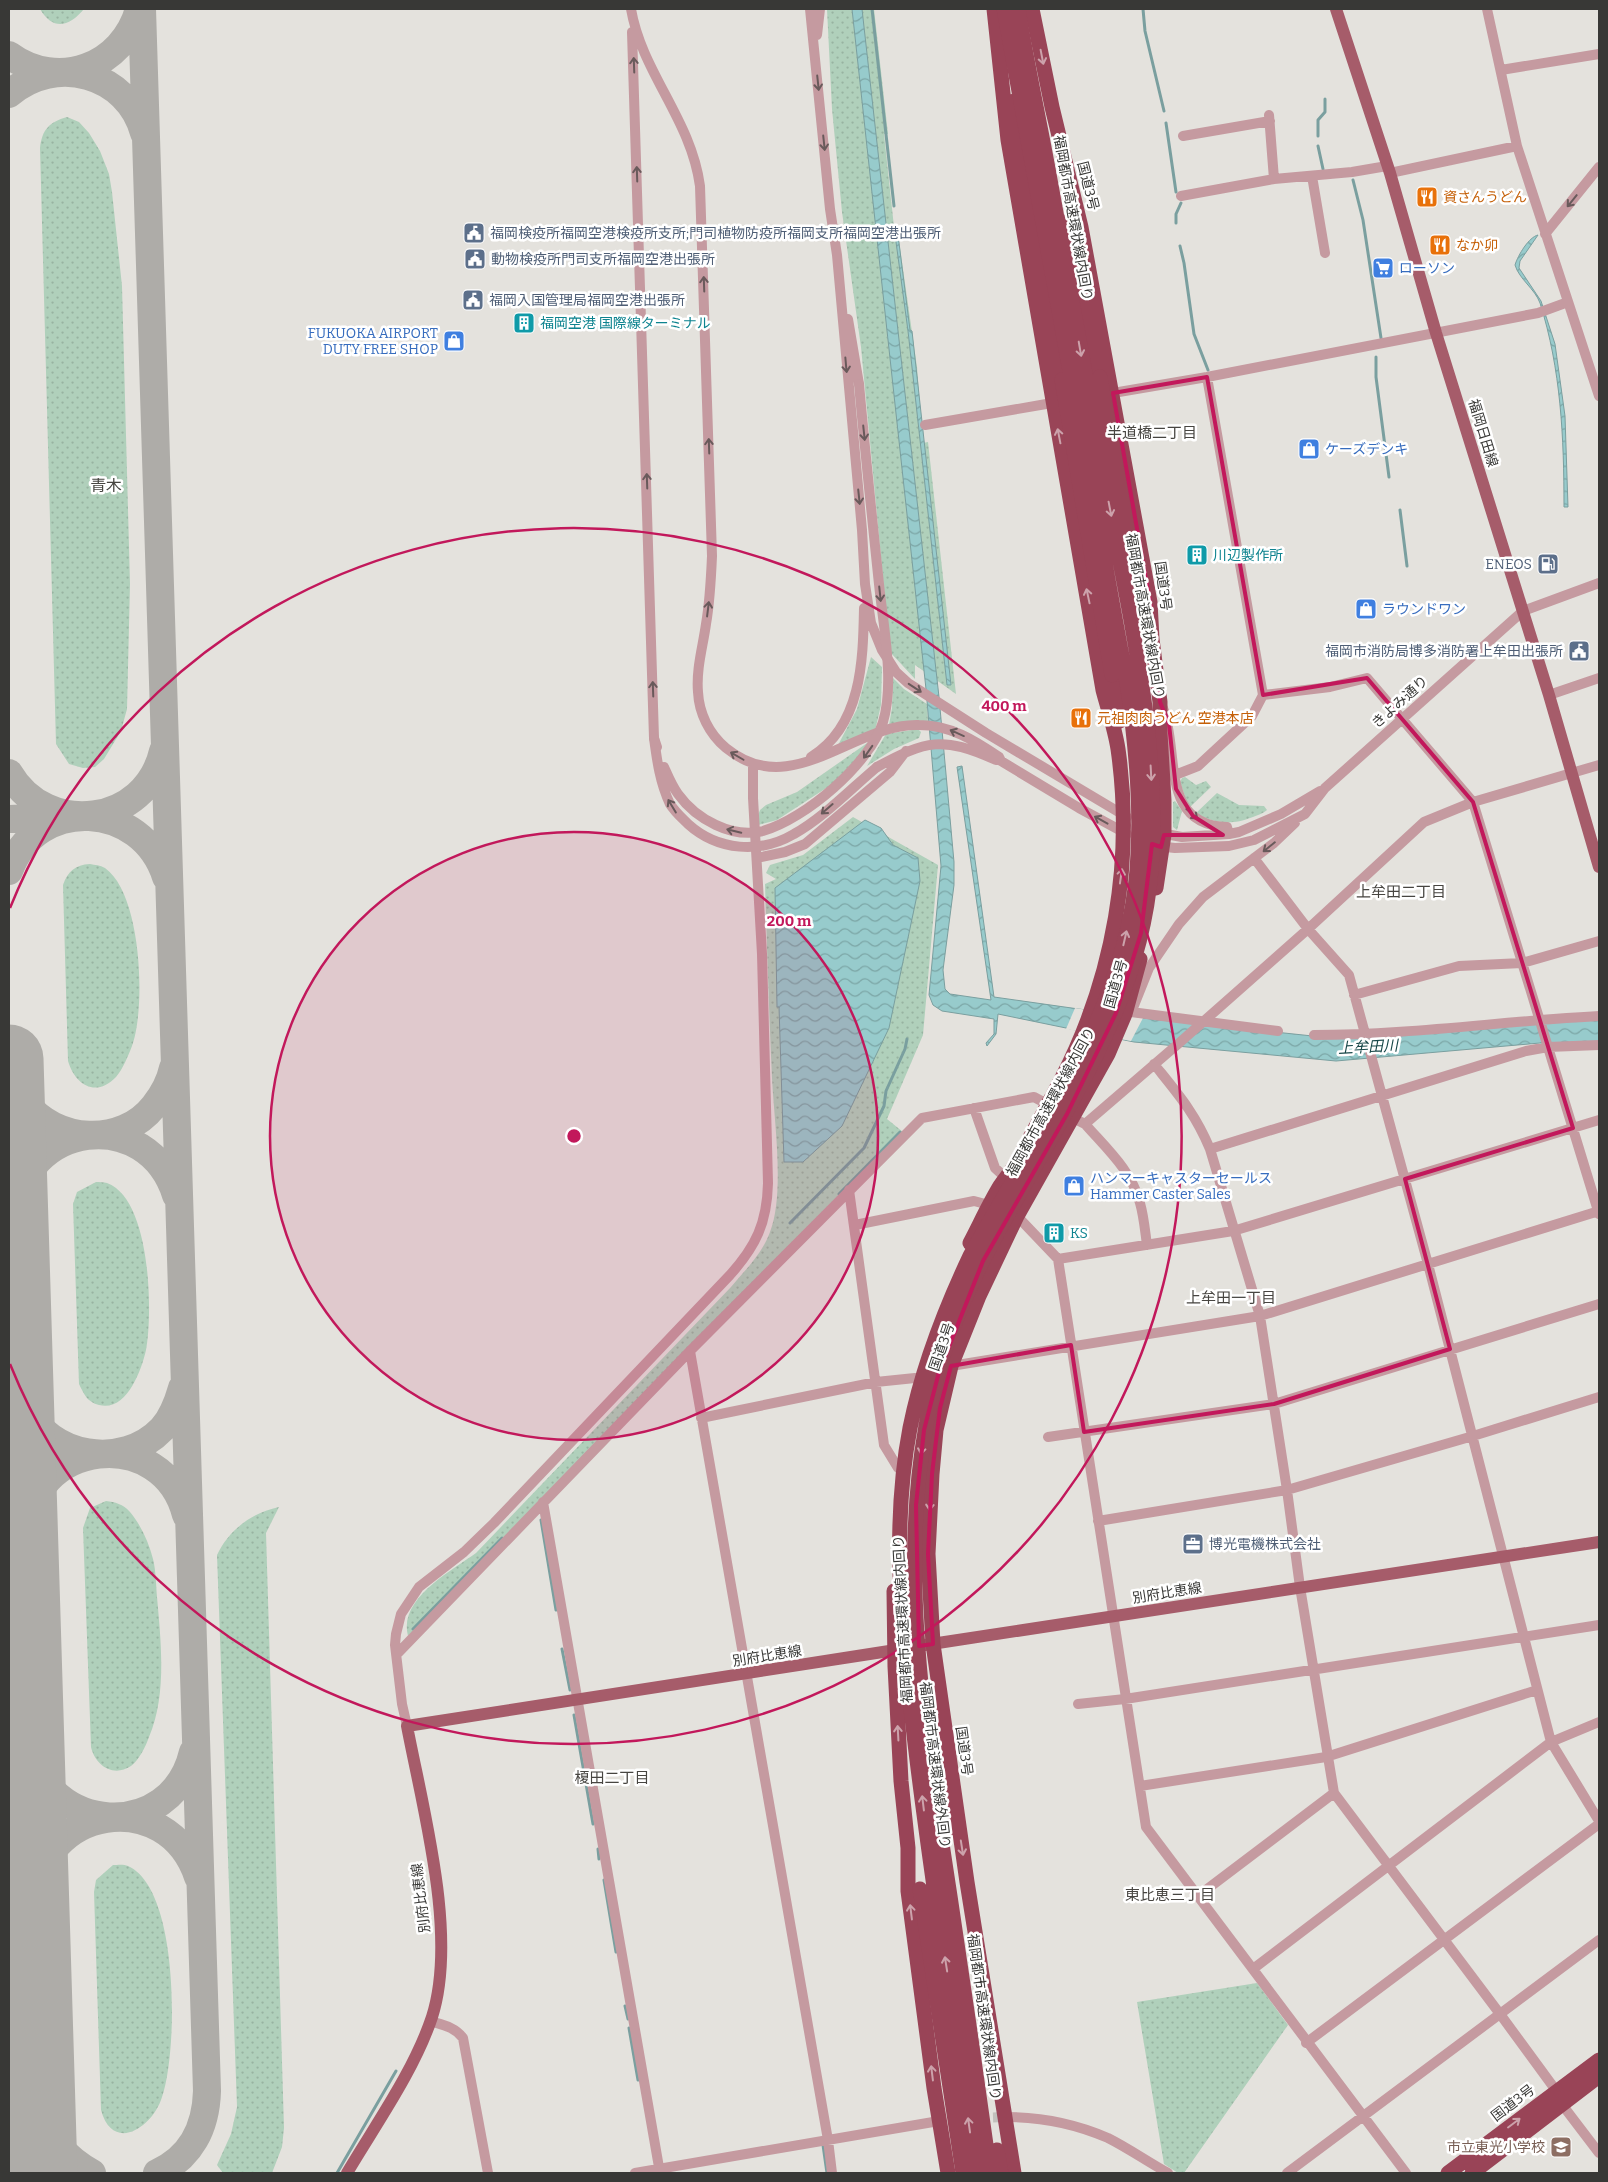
<svg xmlns="http://www.w3.org/2000/svg" width="1608" height="2182" viewBox="0 0 1608 2182" font-family="Bitter,'Noto Sans JP',serif">
<defs>
<pattern id="grass-dots" width="8" height="8" patternUnits="userSpaceOnUse" patternTransform="scale(1.25)"><rect width="8" height="8" fill="#b0d0bb"/><path d="M2 2h.1M6 6h.1" fill="none" stroke="#98b3a1" stroke-width="1.8" stroke-linecap="round"/></pattern>
<pattern id="water-waves" width="16" height="10" patternUnits="userSpaceOnUse" patternTransform="scale(1.25)"><rect width="16" height="10" fill="#97cbcc"/><path d="M0 5q4-4 8 0t8 0" fill="none" stroke="#7ca6a6"/></pattern>
</defs>
<rect width="100%" height="100%" fill="#e4e2dd"/>
<path fill="url(#grass-dots)" d="M40 9H39H84C69 27 53 31 40 9Z
M827 9H874L888 134H884L894 227H897L917 367 923 443 928 442 956 694 915 665V679L890 652 861 347 842 212 832 109Z
M67 117 79 122 89 133 100 151 109 174 112 192 122 286 130 584 127 709 121 731 104 759 95 767 83 768 69 764 56 744 40 148C42 130 49 122 67 117Z
M871 657 882 667 881 705 875 731 837 747 857 709Z
M893 678 904 689 927 704 928 722 889 725 892 708Z
M918 729 921 732 919 738 894 749 867 766 886 734Z
M870 741 853 766 831 785 777 820 758 825 757 818 760 810 766 805 797 792Z
M1185 777 1196 785 1206 781 1211 787 1189 808 1180 782 1182 778Z
M1217 793 1239 805 1264 806 1267 810C1264 813 1258 815 1253 817 1229 826 1218 823 1195 814Z
M1175 801 1182 811 1177 830 1173 827V802Z
M853 817 938 865 923 1035 887 1119 903 1132 408 1636C398 1599 451 1571 476 1553L731 1287C745 1270 762 1254 770 1232 785 1193 774 1121 772 1078 769 1013 767 949 765 884L776 879 766 873 770 865 803 855Z
M90 864C95 865 100 865 105 868 142 894 146 1008 132 1046 128 1056 123 1069 116 1077 96 1098 75 1085 68 1061L63 885C68 871 75 865 90 864Z
M96 1182C99 1182 104 1182 107 1183 151 1199 153 1313 146 1350 141 1372 126 1412 99 1405 87 1402 84 1394 79 1384L73 1204 77 1192Z
M106 1501C115 1502 123 1504 130 1512 141 1525 149 1543 153 1559 156 1571 156 1585 157 1597 161 1642 167 1695 149 1737 146 1746 139 1760 131 1766 113 1778 95 1765 91 1747L83 1528 90 1508Z
M279 1507 266 1533 284 2128 282 2147 272 2173H223L217 2165 231 2134 237 2107 217 1555C229 1530 251 1513 279 1507Z
M113 1865C117 1865 124 1864 128 1866 180 1889 178 2051 162 2097 153 2127 113 2154 101 2110L94 1892 96 1880Z
M1257 1983 1288 2025 1184 2173H1178L1164 2164 1137 2002Z"/>
<path fill="url(#water-waves)" stroke="#7a9f9f" d="M852 9H862L939 697 954 862V885L943 970 945 989 950 994 991 1000 957 767 962 766 994 997 1142 1018 1322 1037 1599 1018V1042L1556 1044 1540 1043 1336 1061 1134 1042 998 1014 996 1034 987 1046 986 1043 994 1034V1019L942 1011 933 1005 929 995 941 866 926 689Z
M894 227H897L910 330 912 331 951 685H947L908 331Z
M1538 235 1520 261 1519 268 1541 301 1555 344 1565 416 1568 507H1564C1564 438 1561 369 1540 303 1535 289 1519 279 1515 265 1518 255 1529 237 1538 235Z
M865 820 881 828 893 845 918 858 920 881 889 1028 842 1126 803 1162H784L779 1007H777L775 888Z"/>
<path fill="#e4e2dd" d="M1075 1008 1093 1011 1143 1018 1131 1041 1066 1029Z"/>
<g fill="none" stroke-linecap="round" stroke-linejoin="round">
<path stroke="#7a9f9f" stroke-width="3" d="M872 9 894 206
M1143 9 1145 31 1164 111
M1166 123 1176 192
M1318 136V120L1325 112V99
M1318 146 1323 169
M1353 180 1363 220 1381 338
M1176 223V214L1181 203
M1180 246 1184 263 1194 334 1208 370
M1376 357V377L1389 477
M1400 510 1407 566
M839 1194 900 1132
M790 1223 864 1148 884 1106 886 1091 905 1049 907 1039
M541 1520 556 1610
M413 1629 502 1538
M562 1649 570 1690
M574 1715 593 1824
M598 1849 599 1859
M604 1880 616 1952
M625 2006 628 2019
M629 2028 638 2080
M823 2145 827 2173
M337 2173 396 2071"/>
<path stroke="#aeaca8" stroke-width="28" d="M142 9 207 2091C206 2127 191 2158 157 2173
M9 55C58 91 123 67 139 9
M9 94C55 54 128 73 144 133
M9 773C47 838 146 826 163 751
M9 819 62 817
M9 871C37 795 142 801 166 877
M9 1059C11 1075 15 1089 25 1102 55 1143 122 1147 154 1106 163 1095 170 1082 173 1068
M14 1217C22 1120 148 1105 176 1195
M9 1302 16 1272
M19 1376C20 1386 22 1396 26 1406 48 1458 123 1470 162 1429 172 1418 178 1402 182 1388
M9 1457 82 1455
M9 1491 20 1513 24 1527
M24 1539C29 1436 164 1425 186 1515
M30 1745C45 1835 172 1843 193 1752
M35 1904C37 1805 168 1785 198 1877
M41 2109C48 2139 66 2159 92 2173
M9 2164C27 2150 35 2130 41 2109"/>
<path stroke="#aeaca8" stroke-width="69" d="M9 1059 43 2173"/>
<path stroke="#c2c0bc" stroke-width="10" stroke-dasharray="10 5" stroke-linecap="butt" d="M978 2118 1006 2117"/>
<path stroke="#c59aa0" stroke-width="10" d="M631 9C642 73 691 119 700 186L712 556C711 579 710 601 706 624 703 646 696 669 698 692 699 713 709 734 726 748 792 802 853 723 919 725 950 725 974 740 999 757L1001 761 1079 808 1127 834
M810 9 830 209 837 255 862 530 865 584 871 623 882 650 896 672 908 683 986 733 1127 817
M1487 9 1517 146 1599 396
M632 32 654 738 657 747
M817 35 820 9
M1501 70 1599 54
M1269 115 1274 179
M1183 136 1270 121
M1390 173 1517 146
M1312 176 1325 253
M1181 196 1274 179 1352 172 1387 166
M1545 234 1599 167
M848 319 859 384
M1113 393 1207 377 1538 313 1568 302
M925 425 1052 403
M1263 695 1330 687 1367 678 1473 802 1599 1214
M1549 695 1599 678
M1163 708C1180 752 1159 825 1227 827L1229 834
M811 757C862 726 863 660 864 608
M877 767C927 740 942 736 996 760
M1175 775 1198 766 1252 716 1263 695 1207 377
M1160 833 1182 837 1229 834 1239 832 1281 814 1320 791
M1157 846 1175 848 1229 846 1254 840 1305 814 1325 788 1523 611 1599 583
M757 858 785 852 805 844 890 772 906 751
M1254 858 1308 929 1349 975 1428 1264 1551 1742 1599 1821
M1354 995 1459 966 1522 963 1599 941
M1133 1008 1149 968 1179 924 1203 897 1274 843 1295 823
M1131 1012 1278 1031
M1314 1035C1409 1035 1504 1021 1599 1016
M1154 1064C1178 1094 1195 1113 1210 1149L1260 1316 1287 1490 1300 1587 1334 1793 1500 2014 1552 2085 1567 2111 1599 2153
M974 1108 995 1168 1006 1178
M1079 1121 1085 1124C1106 1148 1132 1171 1140 1203 1144 1217 1145 1231 1147 1245
M1085 1124 1178 1044 1308 929 1424 822 1473 802 1599 765
M1210 1149 1526 1051 1548 1047 1599 1045
M849 1190 884 1445 898 1468
M1017 1216 1058 1259 1233 1231 1599 1120
M855 1225 974 1201 989 1205
M1058 1259 1146 1827 1406 2173
M690 1351 828 2140 832 2173
M951 1366 1260 1316 1599 1211
M701 1418 876 1382 915 1378
M1048 1437 1274 1404 1599 1304
M543 1502 660 2173
M1098 1521 1287 1490 1473 1436 1599 1397
M397 1654 690 1351 922 1118 1034 1097 1047 1104
M1078 1704 1125 1699 1599 1625
M407 1726 402 1704 395 1645 396 1634 401 1614 419 1587 464 1552 494 1523 730 1275C756 1246 767 1223 768 1183L762 954 753 798V764
M1140 1786 1326 1757 1537 1690
M1198 1896 1334 1793
M1253 1969 1551 1742 1599 1722
M430 2021C443 2025 455 2027 463 2038L488 2173
M1306 2043 1599 1824
M1006 2117C1040 2117 1076 2124 1108 2138 1128 2148 1148 2162 1168 2173
M635 2173 939 2121
M1287 2173 1599 1940"/>
<path stroke="#a65c6a" stroke-width="12" d="M1336 9 1390 173 1436 333 1549 695 1599 867
M925 1645 1599 1542
M347 2173C376 2124 414 2071 432 2017 458 1936 423 1810 407 1726L902 1649"/>
<path stroke="#994457" stroke-width="15" d="M1032 9 1052 107 1081 227 1150 602 1152 639 1160 702V733L1164 800V835L1156 888
M1014 101 1024 178 1062 380
M1065 222 1100 377
M1135 583 1146 625
M1112 675 1120 721
M970 1243C980 1224 989 1204 1000 1186 1004 1180 1009 1174 1013 1168 1030 1139 1046 1108 1062 1078 1114 977 1134 861 1118 749 1115 729 1108 709 1103 690L1008 140 994 9
M894 1591 895 1666 901 1781 908 1848V1891L934 2088 948 2173
M945 1784 946 1831
M1014 2173 967 1882 933 1644 928 1554 932 1474 936 1430 951 1366 979 1296 1017 1216 1108 1054 1125 1014 1140 959
M1448 2173 1599 2060
M1472 2173 1599 2076"/>
<path stroke="#c59aa0" stroke-width="10" d="M654 738C657 761 660 783 670 804 675 812 682 818 688 824 718 851 760 854 794 834 822 819 853 787 877 767
M664 767C668 776 672 786 678 794 696 819 732 839 763 831 805 819 870 764 883 722 895 682 883 625 879 584 872 517 865 451 859 384"/>
<path stroke="#994457" stroke-width="15" d="M1100 377 1131 550 1135 583
M1062 380 1112 675
M920 1889 963 2173
M997 2150 1001 2173
M976 2173C956 2036 934 1898 917 1760 904 1651 889 1537 910 1428 922 1368 944 1311 970 1256 1036 1137 1126 1009 1137 870 1142 809 1136 749 1128 689L1004 9
M990 2173C977 2081 964 1988 950 1896 923 1718 887 1515 948 1341 1006 1179 1137 1050 1151 871 1161 745 1130 617 1107 494 1087 387 1069 280 1049 174 1039 119 1027 64 1018 9"/>
</g>
<defs><path id="oneway-shaft" d="M-6 0H5M1.5-3L5.5 0L1.5 3" fill="none" stroke-width="1.6" stroke-linecap="round" stroke-linejoin="round" transform="scale(1.25)"/></defs>
<g stroke="#cca2ab">
<use href="#oneway-shaft" transform="translate(1042 57) rotate(79)"/>
<use href="#oneway-shaft" transform="translate(1080 349) rotate(80)"/>
<use href="#oneway-shaft" transform="translate(1059 436) rotate(-101)"/>
<use href="#oneway-shaft" transform="translate(1110 509) rotate(79)"/>
<use href="#oneway-shaft" transform="translate(1088 596) rotate(-102)"/>
<use href="#oneway-shaft" transform="translate(1151 773) rotate(87)"/>
<use href="#oneway-shaft" transform="translate(1121 876) rotate(-82)"/>
<use href="#oneway-shaft" transform="translate(1125 938) rotate(-77)"/>
<use href="#oneway-shaft" transform="translate(922 1447) rotate(98)"/>
<use href="#oneway-shaft" transform="translate(930 1503) rotate(93)"/>
<use href="#oneway-shaft" transform="translate(898 1733) rotate(-93)"/>
<use href="#oneway-shaft" transform="translate(923 1803) rotate(-97)"/>
<use href="#oneway-shaft" transform="translate(962 1848) rotate(81)"/>
<use href="#oneway-shaft" transform="translate(911 1912) rotate(-97)"/>
<use href="#oneway-shaft" transform="translate(946 1964) rotate(-99)"/>
<use href="#oneway-shaft" transform="translate(932 2073) rotate(-97)"/>
<use href="#oneway-shaft" transform="translate(1514 2123) rotate(-37)"/>
<use href="#oneway-shaft" transform="translate(969 2125) rotate(-98)"/>
</g>
<g stroke="#695a5b">
<use href="#oneway-shaft" transform="translate(634 65) rotate(-92)"/>
<use href="#oneway-shaft" transform="translate(818 83) rotate(84)"/>
<use href="#oneway-shaft" transform="translate(824 143) rotate(84)"/>
<use href="#oneway-shaft" transform="translate(637 174) rotate(-92)"/>
<use href="#oneway-shaft" transform="translate(1572 201) rotate(129)"/>
<use href="#oneway-shaft" transform="translate(704 284) rotate(-92)"/>
<use href="#oneway-shaft" transform="translate(846 365) rotate(85)"/>
<use href="#oneway-shaft" transform="translate(864 433) rotate(84)"/>
<use href="#oneway-shaft" transform="translate(709 446) rotate(-92)"/>
<use href="#oneway-shaft" transform="translate(647 481) rotate(-92)"/>
<use href="#oneway-shaft" transform="translate(859 497) rotate(84)"/>
<use href="#oneway-shaft" transform="translate(880 594) rotate(84)"/>
<use href="#oneway-shaft" transform="translate(708 609) rotate(-83)"/>
<use href="#oneway-shaft" transform="translate(915 688) rotate(33)"/>
<use href="#oneway-shaft" transform="translate(653 689) rotate(-92)"/>
<use href="#oneway-shaft" transform="translate(957 733) rotate(-156)"/>
<use href="#oneway-shaft" transform="translate(868 752) rotate(125)"/>
<use href="#oneway-shaft" transform="translate(737 756) rotate(-150)"/>
<use href="#oneway-shaft" transform="translate(672 806) rotate(-121)"/>
<use href="#oneway-shaft" transform="translate(827 809) rotate(139)"/>
<use href="#oneway-shaft" transform="translate(1192 814) rotate(41)"/>
<use href="#oneway-shaft" transform="translate(1101 820) rotate(-151)"/>
<use href="#oneway-shaft" transform="translate(734 831) rotate(-166)"/>
<use href="#oneway-shaft" transform="translate(1269 847) rotate(141)"/>
</g>
<path fill="none" stroke="#c2185b" stroke-width="4" stroke-linejoin="round" d="M1207 377 1263 695 1367 678 1473 802 1573 1128 1405 1179 1450 1349 1274 1404 1084 1432 1071 1345 951 1366 940 1408 932 1474 928 1554 933 1644 919 1646 916 1505 924 1430 939 1372 983 1261 1067 1114 1116 1013 1141 933 1152 844 1161 847 1164 835H1223L1193 816 1176 789 1169 724 1160 702 1150 602 1113 393Z"/>
<circle cx="574" cy="1136" r="304" fill="#c2185b" fill-opacity=".12"/>
<g fill="none" stroke="#c2185b" stroke-width="2.5">
<circle cx="574" cy="1136" r="304"/>
<path d="M10 908A608 608 0 1 1 10 1364"/>
</g>
<defs>
<g id="restaurant-square" transform="scale(1.125)"><rect x="-9" y="-9" width="18" height="18" rx="4" fill="#e8710a" stroke="#fff"/><path d="M-5-6h1v4h1v-4h1v4h1v-4h1v5L-1.5 .5V6h-2V.5L-5-1ZM5-6V6H3V1.5H1.5Q1.5-4 5-6Z" fill="#fff"/></g>
<g id="civic-square" transform="scale(1.125)"><rect x="-9" y="-9" width="18" height="18" rx="4" fill="#5c6f8a" stroke="#fff"/><path d="M-.6-6.5H3V-4.5H.6V-3L4-1V1h2V6H-6V1h2V-1L-.6-3ZM-1.2 2.5V6h2.4V2.5Z" fill="#fff"/></g>
<g id="supermarket-square" transform="scale(1.125)"><rect x="-9" y="-9" width="18" height="18" rx="4" fill="#3f7fe0" stroke="#fff"/><path d="M-6-5.5h2.5l.6 2H6L4.5 2H-2.5L-4.4-4H-6ZM-1.5 3.2a1.3 1.3 0 1 0 .1 0ZM3 3.2a1.3 1.3 0 1 0 .1 0Z" fill="#fff"/></g>
<g id="building-square" transform="scale(1.125)"><rect x="-9" y="-9" width="18" height="18" rx="4" fill="#0f9aa8" stroke="#fff"/><path d="M-4-6H4V6H1V3H-1V6H-4ZM-2.5-4.3h1.7v1.8h-1.7ZM.8-4.3h1.7v1.8H.8ZM-2.5-1h1.7V.8h-1.7ZM.8-1h1.7V.8H.8Z" fill="#fff"/></g>
<g id="shop-square" transform="scale(1.125)"><rect x="-9" y="-9" width="18" height="18" rx="4" fill="#3f7fe0" stroke="#fff"/><path d="M-5-2.5h2.3a2.7 3.5 0 0 1 5.4 0H5L5.5 6h-11ZM-1.5-2.5h3a1.5 2.3 0 0 0-3 0Z" fill="#fff"/></g>
<g id="fuel-square" transform="scale(1.125)"><rect x="-9" y="-9" width="18" height="18" rx="4" fill="#5c6f8a" stroke="#fff"/><path d="M-5.5-6h7V0h2V4h1.3V-2.5L3-4.5l.8-.8L6-3V5H2.5V1h-1V6h-7ZM-4.2-4.7v3.2H.2V-4.7Z" fill="#fff"/></g>
<g id="office-square" transform="scale(1.125)"><rect x="-9" y="-9" width="18" height="18" rx="4" fill="#5c6f8a" stroke="#fff"/><path d="M-6-3h4V-5.5h4V-3h4V5H-6ZM-1-4.5V-3h2v-1.5ZM-6 0V1H6V0Z" fill="#fff"/></g>
<g id="school-square" transform="scale(1.125)"><rect x="-9" y="-9" width="18" height="18" rx="4" fill="#8d6e63" stroke="#fff"/><path d="M0-5L7-2L0 1L-7-2ZM-4 1L0 2.5L4 1V4Q0 6-4 4Z" fill="#fff"/></g>
</defs>
<g fill-rule="evenodd">
<use href="#restaurant-square" x="1427" y="197"/>
<use href="#civic-square" x="474" y="233"/>
<use href="#restaurant-square" x="1440" y="245"/>
<use href="#civic-square" x="475" y="259"/>
<use href="#supermarket-square" x="1383" y="268"/>
<use href="#civic-square" x="473" y="300"/>
<use href="#building-square" x="524" y="323"/>
<use href="#shop-square" x="454" y="341"/>
<use href="#shop-square" x="1309" y="449"/>
<use href="#building-square" x="1197" y="555"/>
<use href="#fuel-square" x="1548" y="564"/>
<use href="#shop-square" x="1366" y="609"/>
<use href="#civic-square" x="1579" y="651"/>
<use href="#restaurant-square" x="1081" y="718"/>
<use href="#shop-square" x="1074" y="1186"/>
<use href="#building-square" x="1054" y="1233"/>
<use href="#office-square" x="1193" y="1544"/>
<use href="#school-square" x="1561" y="2147"/>
</g>
<g text-anchor="middle" dominant-baseline="central" stroke-width="5" stroke-linejoin="round" paint-order="stroke">
<g font-size="14" fill="#383836" stroke="#fff">
<text transform="translate(1088 186) rotate(76)">国道3号</text>
<text transform="translate(1073 218) rotate(80)">福岡都市高速環状線内回り</text>
<text transform="translate(1483 433) rotate(73)">福岡日田線</text>
<text transform="translate(1163 586) rotate(82)">国道3号</text>
<text transform="translate(1145 616) rotate(80)">福岡都市高速環状線内回り</text>
<text transform="translate(1400 702) rotate(-42)">きよみ通り</text>
<text transform="translate(1116 984) rotate(-74)">国道3号</text>
<text transform="translate(1051 1102) rotate(-61)">福岡都市高速環状線内回り</text>
<text transform="translate(942 1347) rotate(-71)">国道3号</text>
<text transform="translate(1167 1593) rotate(-9)">別府比恵線</text>
<text transform="translate(903 1619) rotate(-93)">福岡都市高速環状線内回り</text>
<text transform="translate(767 1656) rotate(-9)">別府比恵線</text>
<text transform="translate(964 1751) rotate(82)">国道3号</text>
<text transform="translate(935 1765) rotate(83)">福岡都市高速環状線外回り</text>
<text transform="translate(421 1898) rotate(-97)">別府比恵線</text>
<text transform="translate(984 2017) rotate(82)">福岡都市高速環状線内回り</text>
<text transform="translate(1513 2103) rotate(-37)">国道3号</text>
</g>
<g font-size="14" fill="#c56008" stroke="#fff" text-anchor="start">
<text x="1443" y="197">資さんうどん</text>
<text x="1456" y="245">なか卯</text>
<text x="1097" y="718">元祖肉肉うどん 空港本店</text>
</g>
<g font-size="14" fill="#4e5e75" stroke="#fff" text-anchor="start">
<text x="490" y="233">福岡検疫所福岡空港検疫所支所;門司植物防疫所福岡支所福岡空港出張所</text>
<text x="491" y="259">動物検疫所門司支所福岡空港出張所</text>
<text x="489" y="300">福岡入国管理局福岡空港出張所</text>
<text x="1532" y="564" text-anchor="end">ENEOS</text>
<text x="1563" y="651" text-anchor="end">福岡市消防局博多消防署上牟田出張所</text>
<text x="1209" y="1544">博光電機株式会社</text>
</g>
<g font-size="14" fill="#366cbe" stroke="#fff" text-anchor="start">
<text x="1399" y="268">ローソン</text>
<text x="438" y="333" text-anchor="end">FUKUOKA AIRPORT<tspan x="438" dy="16">DUTY FREE SHOP</tspan></text>
<text x="1325" y="449">ケーズデンキ</text>
<text x="1382" y="609">ラウンドワン</text>
<text x="1090" y="1178">ハンマーキャスターセールス<tspan x="1090" dy="16">Hammer Caster Sales</tspan></text>
</g>
<g font-size="14" fill="#0d838f" stroke="#fff" text-anchor="start">
<text x="540" y="323">福岡空港 国際線ターミナル</text>
<text x="1213" y="555">川辺製作所</text>
<text x="1070" y="1233">KS</text>
</g>
<g font-size="14" fill="#785e54" stroke="#fff" text-anchor="end">
<text x="1545" y="2147">市立東光小学校</text>
</g>
<g font-size="15" fill="#474541" stroke="#fff">
<text x="1152" y="433">半道橋二丁目</text>
<text x="1401" y="892">上牟田二丁目</text>
<text x="1231" y="1298">上牟田一丁目</text>
<text x="612" y="1778">榎田二丁目</text>
<text x="1170" y="1895">東比恵三丁目</text>
</g>
<g font-size="15" font-style="italic" fill="#174748" stroke="#fff">
<text transform="translate(1368 1047) rotate(-3)">上牟田川</text>
</g>
<g font-size="16" fill="#474541" stroke="#fff">
<text x="106" y="485">青木</text>
</g>
</g>
<circle cx="574" cy="1136" r="8" fill="#c2185b" stroke="#fff" stroke-width="2.5"/>
<g font-size="15" text-anchor="middle" font-weight="bold" fill="#c2185b" stroke="#fff" stroke-width="5" stroke-linejoin="round" paint-order="stroke">
<text x="1004" y="711">400 m</text>
<text x="789" y="926">200 m</text>
</g>
<rect width="1608" height="2182" fill="none" stroke="#383836" stroke-width="20"/>
</svg>
